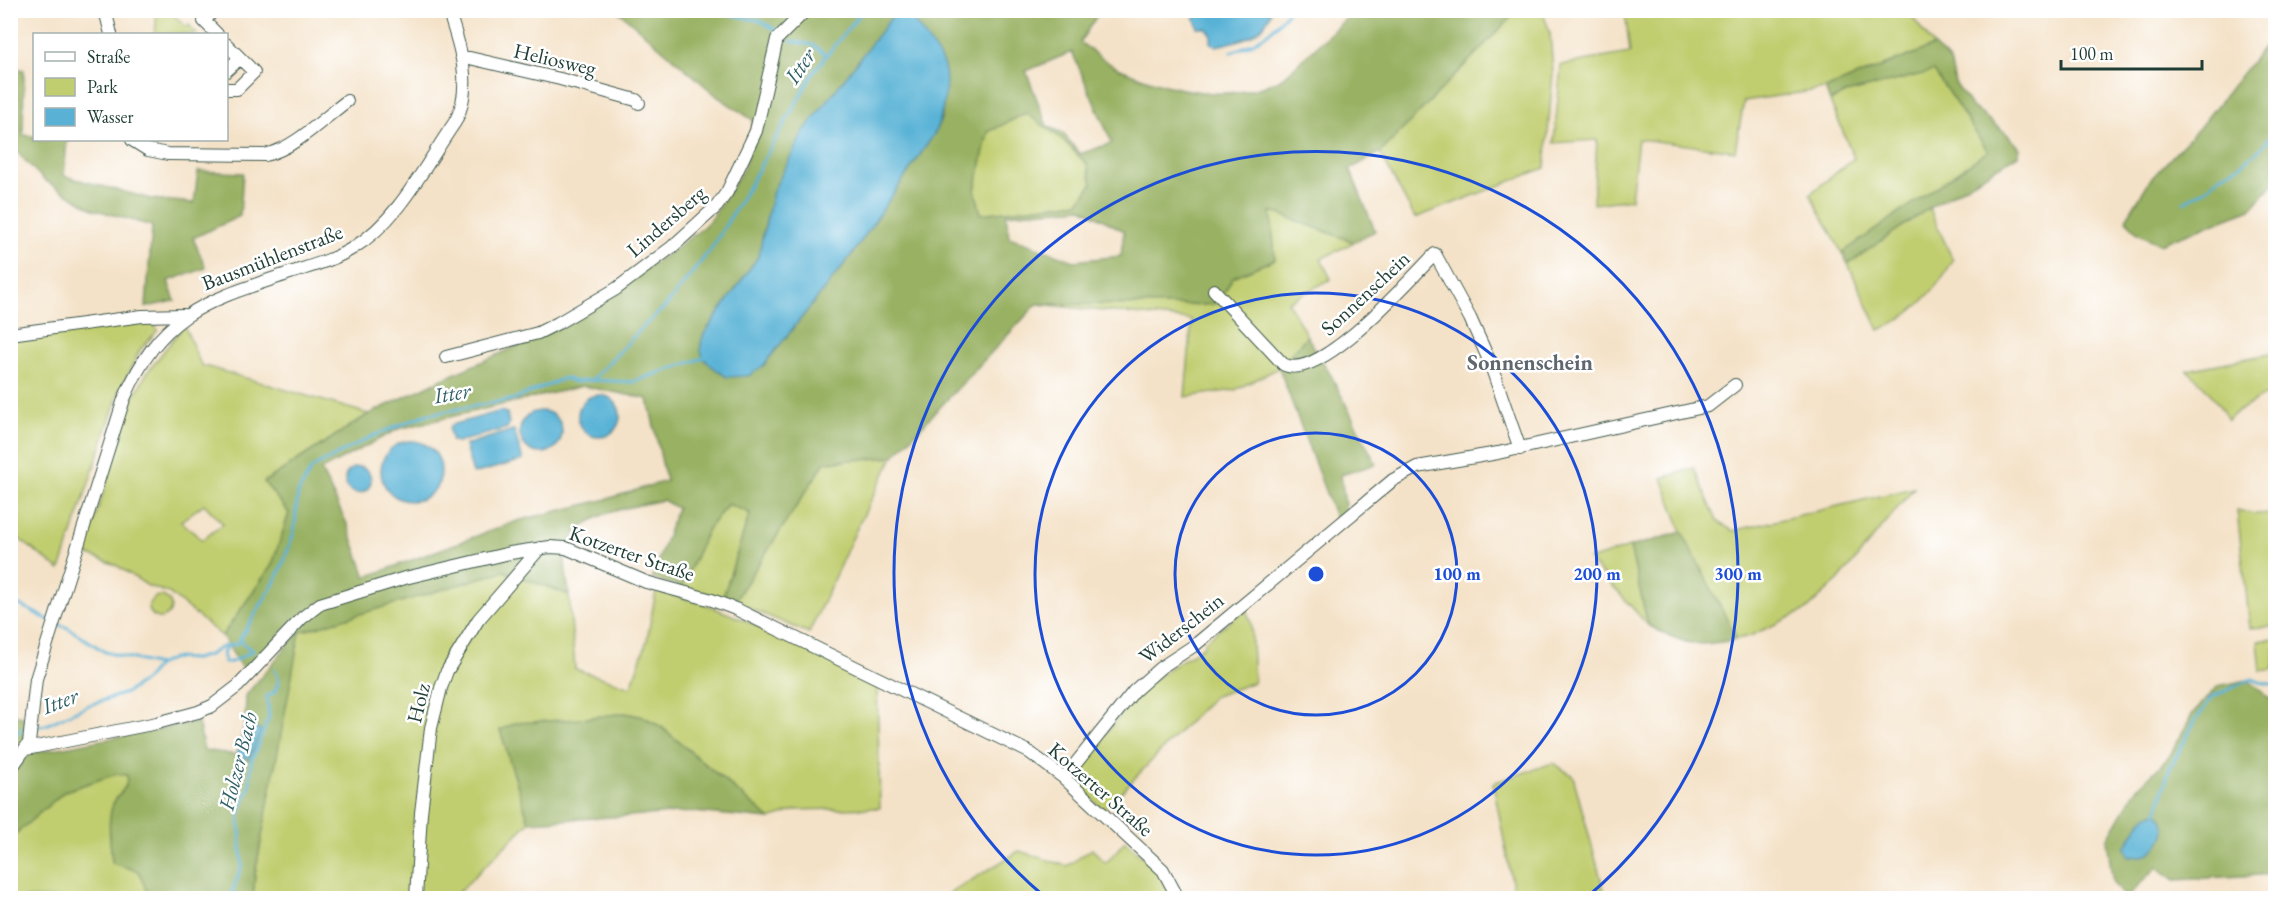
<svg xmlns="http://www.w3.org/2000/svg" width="2286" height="909" viewBox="0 0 2286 909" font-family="'EB Garamond',serif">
<rect width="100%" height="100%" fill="#fff"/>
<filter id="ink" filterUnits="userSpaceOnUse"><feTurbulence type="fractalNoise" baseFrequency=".0167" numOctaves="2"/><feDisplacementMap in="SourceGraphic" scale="12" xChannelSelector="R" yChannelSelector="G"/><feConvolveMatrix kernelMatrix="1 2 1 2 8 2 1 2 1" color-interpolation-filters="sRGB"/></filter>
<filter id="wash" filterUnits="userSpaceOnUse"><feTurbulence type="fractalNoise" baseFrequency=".008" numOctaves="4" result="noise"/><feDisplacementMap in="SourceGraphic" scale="24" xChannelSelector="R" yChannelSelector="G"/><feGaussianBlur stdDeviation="1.35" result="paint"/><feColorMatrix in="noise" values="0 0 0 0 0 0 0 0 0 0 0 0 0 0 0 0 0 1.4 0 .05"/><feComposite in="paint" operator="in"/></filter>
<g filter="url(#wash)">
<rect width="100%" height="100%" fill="#f4e2c8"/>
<path fill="#c1ce6f" stroke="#708652" stroke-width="1.5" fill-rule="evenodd" d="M157 11H170L186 27 189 25 197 34H155Z
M1517 11H1542L1550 32 1553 73 1545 168 1415 218 1380 153Z
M1625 11H1908L1934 46 1825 89 1744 101 1735 151 1638 139 1631 199 1593 204 1597 140 1554 143 1561 65 1630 53Z
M1934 71 1988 151 1842 253 1810 194 1854 158 1830 101 1846 93Z
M1026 113 1062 139 1087 164 1092 184 1079 202 981 214 975 190 988 132Z
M1929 208 1953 260C1936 291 1913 316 1879 330L1848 264Z
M1271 211 1354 242 1321 259 1331 279 1288 302 1307 336 1279 368 1235 390 1185 397 1192 320 1037 304 1203 305 1218 303 1233 277 1275 259Z
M152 322 158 330 140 350 119 392 60 570 14 535 11 537V339Z
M184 325 201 365 369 414 264 482 289 513 272 565 222 636 169 593 148 586 116 565 84 553 134 396 147 373ZM204 504 223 524 202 540 181 521Z
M2275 353V389L2232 415 2228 420C2217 400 2205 385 2187 370Z
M893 457 857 528 809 633 734 602 825 462Z
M1694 468 1717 521 1733 531 1914 488 1838 581 1806 610 1750 636 1737 639 1682 532 1662 478Z
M728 504 750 513 723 597 682 587 708 529Z
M2237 510 2254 514 2275 513V626L2250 628Z
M1630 547 1648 625 1589 560Z
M504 571 569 595 575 669 631 687 647 640 656 591 702 603 749 622 877 682 880 808 796 810 770 819 662 727 644 717 625 713 500 730 529 822 453 898H253L255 874 299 632Z
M149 607a11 11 0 1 1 22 0a11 11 0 1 1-22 0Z
M1246 609 1251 623 1254 682 1213 697 1104 810 1072 781 1075 770 1142 689 1171 667 1203 647 1206 640Z
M2275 639V669L2261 671 2258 641Z
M1553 763 1573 776 1606 898H1515L1493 783Z
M116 774 128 775 127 787 113 803 150 898H11V838L65 791Z
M1125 841 1156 869 1174 898H942L1019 851 1067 866 1092 849 1106 863Z"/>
<path fill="#98b162" stroke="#5c774b" stroke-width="1.5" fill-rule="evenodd" d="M618 11H897L773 191 758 257 704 334 703 359 727 377 763 366 853 253 937 130 942 116 944 95 943 64 904 11H1100L1080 42C1092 51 1105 62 1118 68 1168 90 1235 107 1284 77L1354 11H1517L1380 153 1350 169 1375 231 1354 242 1271 211 1275 259 1233 277 1218 303 1203 305 1037 304 893 457 825 462 734 602 723 597 750 513 728 504 708 529 682 587 652 578 677 508 663 500C630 508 575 512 566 553 563 565 568 582 569 595L504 571 300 632 255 874 253 898H150L138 871 112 863C111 844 106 823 113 804 118 791 128 792 127 775L116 774 65 791 11 838 10 776 27 754 198 722 204 750 237 755 245 724 246 695 299 632 291 623 245 673 222 636 272 565 289 513 264 482 369 414 438 381 547 333 656 262 699 231 712 218 744 168 753 120 718 97ZM1072 52 1112 143 1080 154 1063 133 1047 126 1026 71ZM1026 113 1062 139 1087 164 1092 184 1079 202 981 214 975 190 988 132ZM1082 208 1124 231 1121 256 1074 261 1009 237 1006 214ZM583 386 648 399 666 481 607 499 517 521 366 577 347 524 321 470 398 429Z
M2275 32V182L2251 209 2160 244 2137 233 2126 219 2150 180 2199 128Z
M1934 46 1950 61 1955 83 1971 106 2006 133 2020 148 2018 155 1929 208 1848 264 1842 253 1988 151 1934 71 1846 93 1830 101 1825 89Z
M11 68 24 70 23 135 34 136V140H67L64 176 151 199 194 203 198 171 243 173 240 216 193 238 206 268 168 281 175 301 146 307 152 226 93 209 44 180 11 146Z
M1307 336 1332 377 1376 464 1341 475 1346 514 1336 520 1279 368Z
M1682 532 1737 639C1696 648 1685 645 1648 625L1630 547Z
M2248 680 2275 703V874L2175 880 2157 867 2126 898 2113 883 2107 840 2135 791 2169 757 2193 713 2218 686Z
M625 713 644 717 661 727 770 819 694 812 529 822 500 730 515 723 578 719Z
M11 714 26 718 25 738 11 758Z"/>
<path fill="#59b2d6" stroke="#3c7885" stroke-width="1.5" d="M897 10 907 12C916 25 938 51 943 64 950 83 943 111 937 130L853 253 763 366 748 376 727 377C709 365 694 357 704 334L758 257 773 191 804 131Z
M1192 11 1271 10V11C1264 37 1239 41 1216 46L1211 43V34L1206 28H1198Z
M578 416a21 21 0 1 1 42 0a21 21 0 1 1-42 0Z
M501 411 507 413 509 424 507 428 458 442 452 441 449 430 451 425Z
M520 432a21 21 0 1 1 42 0a21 21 0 1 1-42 0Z
M513 430H514L523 460 473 474 465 445Z
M381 471a30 30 0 1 1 60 0a30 30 0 1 1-60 0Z
M345 480a13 13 0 1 1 26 0a13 13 0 1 1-26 0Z
M245 724 261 730 249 759 237 755Z
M2157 812C2173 825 2162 849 2145 855 2140 857 2134 856 2129 857L2125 848C2133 835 2141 815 2157 812Z"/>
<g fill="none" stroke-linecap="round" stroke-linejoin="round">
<path stroke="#59b2d6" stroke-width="3" d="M710 10 761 21 776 30
M1132 10 1134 12
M791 41 813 45 826 55
M1231 52C1257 44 1273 32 1289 10
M2184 202 2205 190 2222 175 2243 164 2262 147 2276 130
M592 380 632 382 706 357
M10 600 51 621
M57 624 68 628 105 652 158 665
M241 640 243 644 253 651
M226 648 223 653 225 663C234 663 244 655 253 651
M34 727 46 725 89 705 126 693 145 680 158 665 173 658 195 659 209 655 222 647 237 644 273 585 284 561 294 532 298 493 312 468 373 436 425 415 514 399 565 378 575 382 592 380 644 326 666 306 711 249 745 193 815 70 863 10
M10 742 22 729H27
M2157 812 2169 770 2194 723 2212 697 2252 679 2259 682 2276 685
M230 898 242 865 239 815 250 785 251 762 269 717 267 696 275 692 279 679 275 670"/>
</g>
</g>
<g filter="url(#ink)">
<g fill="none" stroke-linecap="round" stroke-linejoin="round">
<g stroke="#3f564a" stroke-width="14">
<path id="minor" d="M105 10 111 34
M214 10 204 21 217 34
M226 44 254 72 237 89H226
M461 56 560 79 636 100 639 103
M226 71 240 58
M132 140 148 150 168 154 265 155C294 149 324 118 347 101
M1214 290 1283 364C1318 385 1411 278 1435 254L1470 318 1489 360 1520 449
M10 334 142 316 184 315
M446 357 538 333 558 323 616 289 672 247 717 206 727 192 756 131 777 39 806 10
M26 749 157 723 198 712 212 706 238 686 302 618 320 604 405 578 510 553 550 547 566 548 646 582 712 600 738 610 1029 752 1064 778 1163 870 1178 898
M10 770 29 743 36 679 124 399C161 312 207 301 290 273 311 266 334 260 353 248 399 220 425 165 455 122 474 87 460 45 448 10
M1064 778 1134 691 1160 668 1195 645 1393 480 1417 467 1498 453 1708 406 1735 385
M416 898 421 813 431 728 441 688 447 671 478 620 540 548"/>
</g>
<use href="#minor" stroke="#fff" stroke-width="12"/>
</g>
</g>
<g fill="none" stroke="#1d4ed8" stroke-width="3">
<circle cx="1316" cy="574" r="141"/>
<circle cx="1316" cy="574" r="281"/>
<path d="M1045 897A422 422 0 1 1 1587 897"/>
</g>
<g text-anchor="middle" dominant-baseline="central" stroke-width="5" stroke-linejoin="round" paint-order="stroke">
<g font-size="21" fill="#1f3d34" stroke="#fff">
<text transform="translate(555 59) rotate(13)">Heliosweg</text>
<text transform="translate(666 221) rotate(-41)">Lindersberg</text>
<text transform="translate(272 257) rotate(-21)">Bausmühlenstraße</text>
<text transform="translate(1365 293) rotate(-43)">Sonnenschein</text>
<text transform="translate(632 553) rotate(19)">Kotzerter Straße</text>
<text transform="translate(1181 628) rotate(-38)">Widerschein</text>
<text transform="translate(418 703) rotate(-76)">Holz</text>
<text transform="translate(1101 789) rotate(41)">Kotzerter Straße</text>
</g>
<g font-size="22" font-style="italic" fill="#306065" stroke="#fff">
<text transform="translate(800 66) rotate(-56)">Itter</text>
<text transform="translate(452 393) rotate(-10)">Itter</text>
<text transform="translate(60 701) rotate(-21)">Itter</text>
<text transform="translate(238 761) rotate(-76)">Holzer Bach</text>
</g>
<g font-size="22" font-weight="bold" fill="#5f676f" stroke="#fff">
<text x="1530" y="362">Sonnenschein</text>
</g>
</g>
<circle cx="1316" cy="574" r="9" fill="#1d4ed8" stroke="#fff" stroke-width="3"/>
<g font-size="18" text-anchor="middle" font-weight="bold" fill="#1d4ed8" stroke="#fff" stroke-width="5" stroke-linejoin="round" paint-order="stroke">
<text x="1457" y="580">100 m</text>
<text x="1597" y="580">200 m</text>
<text x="1738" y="580">300 m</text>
</g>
<rect width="2286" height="909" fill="none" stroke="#fff" stroke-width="36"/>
<rect x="33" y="33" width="195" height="108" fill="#ffffff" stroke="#a5b1ae" stroke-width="1.5"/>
<rect x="45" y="52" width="30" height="9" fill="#ffffff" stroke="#a5b1ae" stroke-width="1.5"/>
<text x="87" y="63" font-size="18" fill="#1f3d34">Straße</text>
<rect x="45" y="78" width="30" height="18" fill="#c1ce6f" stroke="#a5b1ae" stroke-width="1.5"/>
<text x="87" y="93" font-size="18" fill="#1f3d34">Park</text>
<rect x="45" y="108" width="30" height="18" fill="#59b2d6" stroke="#a5b1ae" stroke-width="1.5"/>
<text x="87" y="123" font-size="18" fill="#1f3d34">Wasser</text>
<path d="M2061 60v9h141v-9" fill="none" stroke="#1f3d34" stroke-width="3"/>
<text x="2070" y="60" font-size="18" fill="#1f3d34" stroke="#ffffff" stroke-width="4.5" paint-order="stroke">100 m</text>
</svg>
